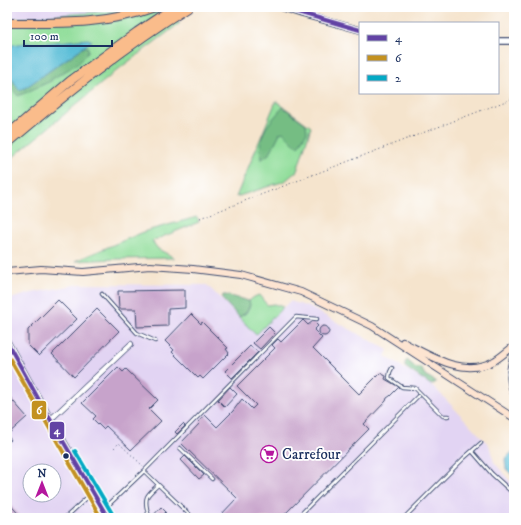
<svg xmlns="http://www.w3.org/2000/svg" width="521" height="525" viewBox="0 0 521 525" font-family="'IM FELL DW Pica',serif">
<rect width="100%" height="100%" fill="#fff"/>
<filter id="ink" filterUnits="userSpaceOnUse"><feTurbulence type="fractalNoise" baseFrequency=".025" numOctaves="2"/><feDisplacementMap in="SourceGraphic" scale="8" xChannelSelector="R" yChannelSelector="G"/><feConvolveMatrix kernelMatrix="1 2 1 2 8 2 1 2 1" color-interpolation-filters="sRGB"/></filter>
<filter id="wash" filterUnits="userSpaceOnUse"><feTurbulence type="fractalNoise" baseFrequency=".012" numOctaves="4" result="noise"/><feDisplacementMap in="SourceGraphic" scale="16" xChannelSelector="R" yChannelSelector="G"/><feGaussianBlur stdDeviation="0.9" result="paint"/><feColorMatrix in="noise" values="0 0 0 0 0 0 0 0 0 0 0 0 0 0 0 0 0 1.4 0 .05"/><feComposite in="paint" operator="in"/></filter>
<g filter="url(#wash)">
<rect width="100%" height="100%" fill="#f5e4cd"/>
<path fill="#e2d4f3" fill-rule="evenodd" d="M7 7H120L111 11 7 19Z
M81 284 207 285 256 334 290 301 311 308 388 350 385 356 434 387 489 445 494 462 514 486V518H7V300L31 293ZM30 471H54V495H30Z"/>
<path fill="#92de9b" stroke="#56867c" d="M111 11 156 12 180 23 120 68 7 162V19Z
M276 101 311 127 297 171 285 181 236 197Z
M197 217 199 222 152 241 158 249 175 258 115 259 75 261 146 231Z
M259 295 267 305 274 304 283 307 256 335 239 317 246 313 250 305 249 301 254 297Z"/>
<path fill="#75bd83" stroke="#487670" d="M84 47H88V52L79 63 52 79 51 81 18 96 7 82V71L19 90 25 88Z
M283 107 306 124 307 132 298 146 293 143 283 132 280 133 270 153 261 160C258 132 267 126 283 107Z
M223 295H226L249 301 250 305 246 313 239 317 222 299Z
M407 360 416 368H421L425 375 435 381V383L431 385 405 367V363Z"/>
<path fill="#59bdd7" stroke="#3a769a" d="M88 39 92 41 25 88 19 90 7 71V46L25 43H49Z
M514 450V477L506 469 505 459Z"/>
<g id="blocks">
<path fill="#c7a3cb" d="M185 290V308L168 309V326L137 327 136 309H119L118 291Z
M58 300 77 319 39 356 28 345V330Z
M97 309 119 331 74 377 52 354Z
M191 314 201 324 202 322 228 348 226 349 229 353 203 379 200 376 198 378 172 352 174 350 165 341Z
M303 320 308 325 313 321 318 326 314 330 322 338 313 348 359 394 380 373 386 376 385 379 399 387 390 396 387 398 386 401 364 424 369 429 281 518H218L237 498 181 443 200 423 199 422 205 415 217 427 233 411 242 399 252 409 256 405 237 386 275 348 272 345 278 339 281 342Z
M319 331a5 5 0 1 1 10 0a5 5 0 1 1-10 0Z
M269 327 275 333 260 349 253 343Z
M250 346 258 352 232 378 225 371Z
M118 367 123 372 126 369 158 400 149 409 161 421 131 450 106 426 103 429 93 419 96 416 82 403Z
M230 387 237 394 225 407 218 400Z
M7 394 27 417 7 435 11 440 7 443Z
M183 424 185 426 177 434 175 432Z
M185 456 204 475 199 479 181 460Z
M7 501 22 518H7Z
M161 507 166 512 160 518H151Z"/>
</g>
</g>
<g filter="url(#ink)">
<use href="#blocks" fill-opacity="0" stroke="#3c4a6f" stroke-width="1"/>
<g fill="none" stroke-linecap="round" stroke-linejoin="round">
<g stroke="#3c4a6f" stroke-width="4.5">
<path id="service" d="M102 294 137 333 155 341
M392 368 390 372 389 378 402 387 415 388 443 416H448
M180 448 212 479
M472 451 492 474 514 494
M144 471 296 317 317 319
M103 510 144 471 193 518
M65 518 92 493
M150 518C148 515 148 513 147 509 144 495 149 494 158 485
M297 518 418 396
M404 518 464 458 481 443"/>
</g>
<g stroke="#3c4a6f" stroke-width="6">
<path id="minor" d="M50 420 131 344"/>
</g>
<g stroke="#3c4a6f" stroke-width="8">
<path id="tertiary" d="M280 7 302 14 360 30
M498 41H514
M7 342 39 400 108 518"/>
</g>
<g stroke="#3c4a6f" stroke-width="8">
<path id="secondary" d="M7 272 41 269 83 272 150 266 193 269 241 275 301 292 372 326 514 418
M403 342C431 356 463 378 494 361 501 357 507 351 514 346
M514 355C509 369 509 380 514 394"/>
</g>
<g stroke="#3c4a6f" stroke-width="10">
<path id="trunk" d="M7 23C58 23 106 25 155 7
M7 135 70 81 137 32 174 7
M7 144C65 95 124 47 188 7"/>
</g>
<path stroke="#3c4a6f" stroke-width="1" stroke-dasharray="1 3" stroke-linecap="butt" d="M200 218 514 98
M114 448 119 443 143 466"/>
<use href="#service" stroke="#fff" stroke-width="2.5"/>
<use href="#minor" stroke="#fff" stroke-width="4.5"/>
<use href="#tertiary" stroke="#fff" stroke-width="5.5"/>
<use href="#secondary" stroke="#fde4d1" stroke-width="6"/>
<use href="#trunk" stroke="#fabc8b" stroke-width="8"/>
<g stroke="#fff" stroke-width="7">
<path id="bus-1" d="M280 7 360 30
M7 342 39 400 108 518
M514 355 510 374 514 394"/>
</g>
<g stroke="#fff" stroke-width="7">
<path id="bus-2" d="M7 354 101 518"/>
</g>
<g stroke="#fff" stroke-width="7">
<path id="bus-3" d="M75 451 113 515"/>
</g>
<use href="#bus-1" stroke="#6243a4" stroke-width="4"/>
<use href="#bus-2" stroke="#c39120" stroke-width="4"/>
<use href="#bus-3" stroke="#04a9c4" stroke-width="4"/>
</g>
</g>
<defs>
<g id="supermarket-ring" transform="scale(0.9)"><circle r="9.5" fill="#fff" stroke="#b5179e" stroke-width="1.5"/><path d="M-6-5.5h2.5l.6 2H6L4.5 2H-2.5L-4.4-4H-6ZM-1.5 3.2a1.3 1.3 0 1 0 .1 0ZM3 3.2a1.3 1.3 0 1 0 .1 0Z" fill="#b5179e"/></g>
</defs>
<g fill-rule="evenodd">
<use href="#supermarket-ring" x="269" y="454"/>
</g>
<circle fill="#1b2f5e" stroke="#fff" stroke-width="1.5" cx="66" cy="456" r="3.5"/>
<g text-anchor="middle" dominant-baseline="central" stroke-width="3.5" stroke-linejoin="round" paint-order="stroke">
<g font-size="15" fill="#1b2f5e" stroke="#fff" text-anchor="start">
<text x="282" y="454">Carrefour</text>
</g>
</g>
<g stroke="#fff" stroke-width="1.5">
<rect x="31" y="400" width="16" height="20" rx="4" fill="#c39120"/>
<rect x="49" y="421" width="16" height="19" rx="4" fill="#6243a4"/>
</g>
<g font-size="11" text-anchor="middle" font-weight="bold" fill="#fff">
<text x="39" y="414">6</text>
<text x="57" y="434">4</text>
</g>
<rect width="521" height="525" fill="none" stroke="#fff" stroke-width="24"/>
<rect x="359" y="22" width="140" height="72" fill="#ffffff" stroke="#a4acbf"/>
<rect x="367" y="35" width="20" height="6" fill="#6243a4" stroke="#a4acbf"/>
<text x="395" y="42" font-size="12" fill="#1b2f5e">4</text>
<rect x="367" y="55" width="20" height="6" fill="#c39120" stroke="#a4acbf"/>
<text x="395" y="62" font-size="12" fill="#1b2f5e">6</text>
<rect x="367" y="75" width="20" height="6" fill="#04a9c4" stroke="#a4acbf"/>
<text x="395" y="82" font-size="12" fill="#1b2f5e">2</text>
<g transform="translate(42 483)"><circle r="19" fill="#ffffff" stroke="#a4acbf"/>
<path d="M0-3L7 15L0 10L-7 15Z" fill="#b5179e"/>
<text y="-6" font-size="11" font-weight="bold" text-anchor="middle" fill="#1b2f5e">N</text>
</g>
<path d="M24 40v6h88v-6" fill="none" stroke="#1b2f5e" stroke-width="2"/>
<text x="30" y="40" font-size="12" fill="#1b2f5e" stroke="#ffffff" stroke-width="3" paint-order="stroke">100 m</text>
</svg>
